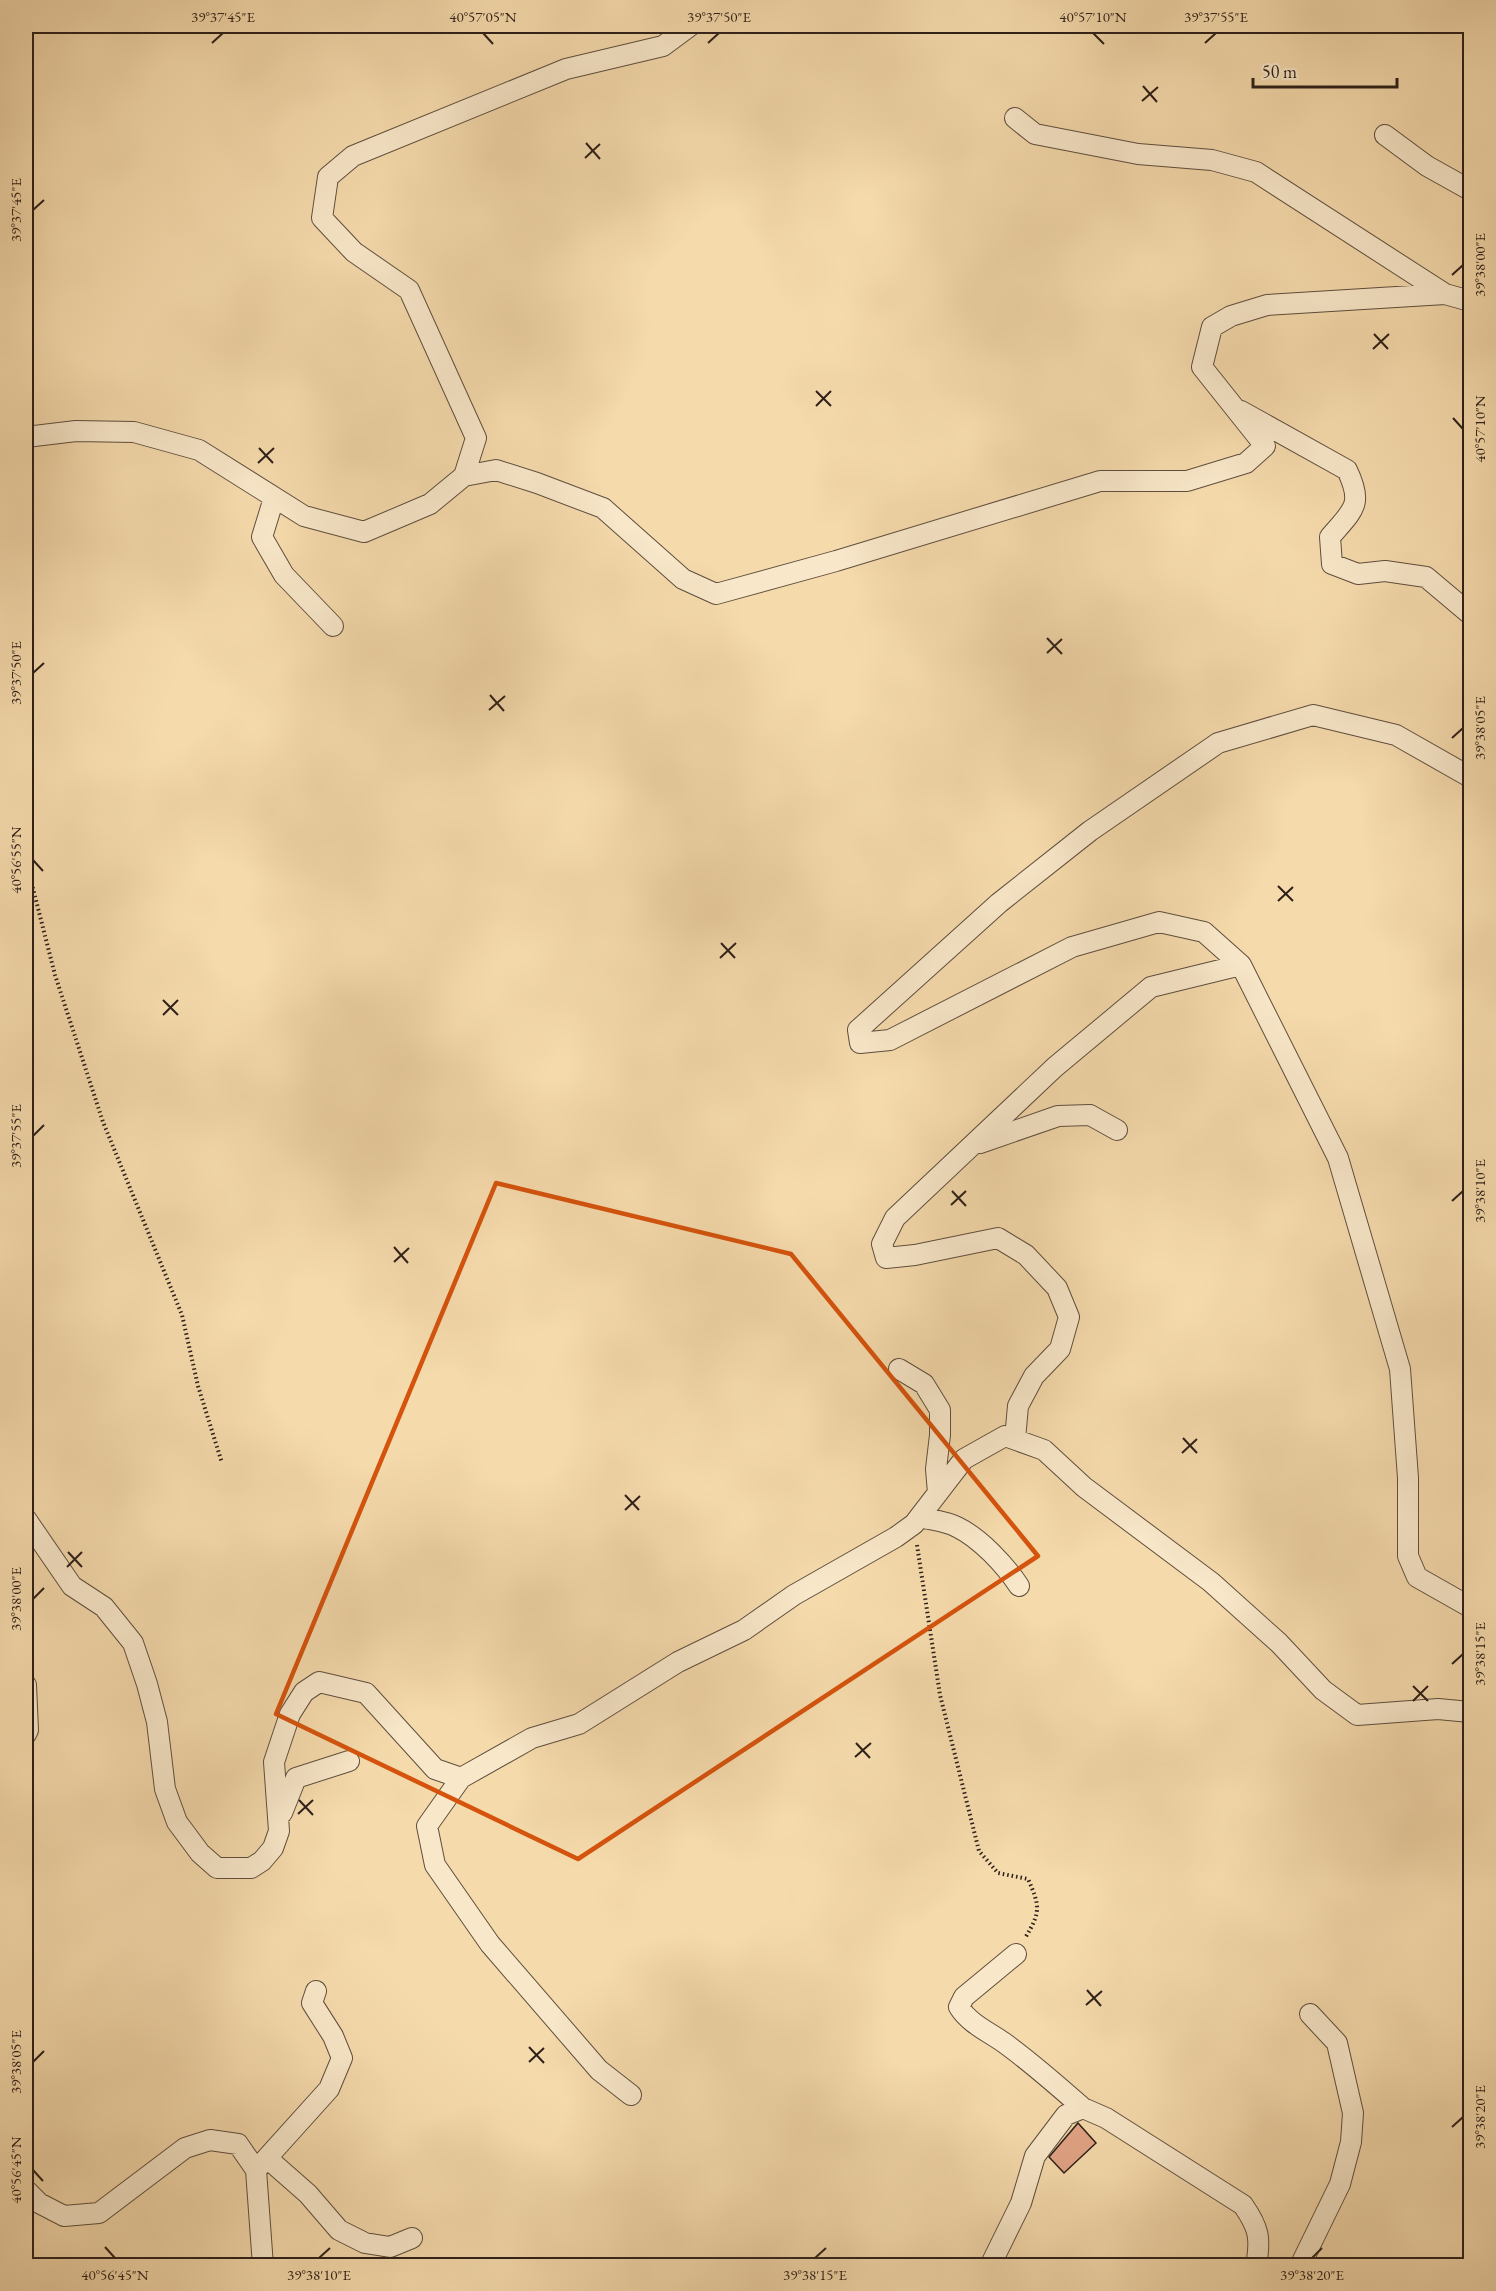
<svg xmlns="http://www.w3.org/2000/svg" width="1496" height="2291" viewBox="0 0 1496 2291" font-family="'EB Garamond',serif">
<rect width="100%" height="100%" fill="#f5daac"/>
<filter id="stains"><feTurbulence type="fractalNoise" baseFrequency=".00333" numOctaves="4"/><feColorMatrix values="0 0 0 0 .2 0 0 0 0 .09 0 0 0 0 .02 0 0 0 .5 -.17"/></filter>
<radialGradient id="worn" r=".72"><stop offset=".6" stop-color="#630" stop-opacity="0"/><stop offset="1" stop-color="#630" stop-opacity=".3"/></radialGradient>
<path fill="#e1a486" stroke="#2d1f19" stroke-width="1.5" d="M1078 2123 1096 2143 1064 2173 1049 2157Z"/>
<g fill="none" stroke-linecap="round" stroke-linejoin="round">
<g stroke="#5f4e3e" stroke-width="22">
<path id="minor" d="M1015 118 1035 134 1138 154 1212 160 1256 172 1445 294
M1385 135 1427 166 1470 190
M1241 411 1347 470C1364 505 1353 510 1330 537L1332 564 1358 574 1385 571 1426 577 1470 614
M26 437 76 431 134 432 199 450 304 516 364 532 430 504 464 476 476 438 409 290 354 252 322 218 328 177 353 156 566 69 663 46 690 26
M464 476 496 470 537 483 603 508 683 579 716 594 836 561 1100 481H1187L1246 463 1265 446 1202 367 1212 327 1231 316 1267 305 1445 294 1470 301
M274 498 262 537 284 575 333 626
M1470 777 1396 735 1313 715 1218 743 1090 831 999 903 858 1030 860 1043 890 1040 1072 947 1159 922 1204 932 1241 965 1338 1158 1400 1369 1408 1478V1556L1417 1577 1470 1607
M980 1143 1058 1116 1090 1115 1117 1130
M899 1369 924 1384 940 1410V1435L936 1469 938 1493
M1015 1439 1018 1406 1034 1376 1060 1349 1069 1317 1057 1288 1026 1255 998 1238 915 1255 886 1258 882 1244 895 1218 1055 1067 1151 987 1241 965
M920 1517C931 1520 946 1521 957 1527 980 1538 1005 1565 1019 1586
M26 1519 72 1586 104 1607 133 1643 147 1684 157 1722 165 1789 177 1822 200 1853 217 1868H251L262 1861 273 1848 279 1831 274 1762 290 1714 304 1692 319 1682 366 1693 435 1769 461 1778 532 1738 579 1724 678 1662 744 1630 794 1595 896 1537 914 1524 964 1459 1005 1436 1044 1450 1084 1487 1211 1582 1279 1643 1323 1690 1357 1715 1438 1709 1470 1712
M26 1685 28 1730 26 1734
M461 1778 427 1826 435 1865 490 1944 599 2070 631 2095
M282 1813 296 1778 349 1761
M1016 1954 964 1997 959 2007C969 2023 987 2031 1003 2042 1031 2062 1057 2085 1083 2108
M267 2158 308 2194 339 2230 365 2243 390 2247 412 2238
M256 2170 329 2089 342 2058 333 2036 312 2003 316 1991
M26 2190 39 2203 64 2216 99 2213 185 2148 210 2140 238 2144 256 2170 263 2266
M990 2266 1021 2203 1035 2156 1066 2115 1083 2108 1106 2118 1243 2205C1259 2228 1261 2238 1256 2266
M1300 2266 1340 2184 1351 2142 1353 2113 1337 2043 1310 2014"/>
</g>
<path stroke="#2d1f19" stroke-width="4" stroke-dasharray="1.5 3" stroke-linecap="butt" d="M26 861 55 975 103 1122 182 1315 198 1386 222 1463
M917 1545 940 1695 979 1851 998 1873 1028 1879C1040 1906 1041 1912 1025 1938
M1465 2131 1470 2127"/>
<use href="#minor" stroke="#f8e7c9" stroke-width="20"/>
</g>
<path fill="none" stroke="#d5530d" stroke-width="4.5" stroke-linejoin="round" d="M496 1183 791 1254 1038 1556 578 1859 276 1714Z"/>
<path fill="none" stroke="#2d1f19" stroke-width="2" d="M483 33 493 44M1093 33 1104 44M212 43 223 33M708 43 719 33M1205 43 1216 33M1143 86 1157 102M1142 101 1158 87M586 143 600 159M585 158 600 144M33 210 44 200M1452 275 1463 265M1374 334 1388 349M1373 349 1389 334M816 391 831 406M816 406 831 391M1453 418 1463 429M259 448 273 463M258 463 274 448M1047 638 1062 654M1047 653 1062 639M33 673 44 663M490 695 504 711M489 710 505 696M1452 738 1463 728M33 860 43 871M1278 886 1293 901M1278 901 1293 887M721 943 735 958M720 958 736 943M163 1000 178 1015M163 1015 178 1000M33 1136 44 1125M952 1191 966 1206M1452 1201 1463 1191M951 1205 966 1191M394 1247 408 1263M394 1262 409 1248M1183 1438 1197 1453M1182 1453 1197 1439M625 1495 639 1510M625 1510 640 1496M68 1552 82 1567M67 1567 82 1552M33 1599 44 1588M1452 1664 1463 1654M1413 1686 1428 1701M1413 1701 1428 1686M856 1743 870 1758M855 1757 871 1743M299 1800 313 1815M298 1814 313 1800M1087 1990 1101 2006M1086 2005 1102 1991M529 2047 544 2063M33 2062 44 2051M529 2062 544 2048M1452 2127 1463 2117M33 2170 43 2181M105 2247 115 2258M319 2258 330 2248M815 2258 826 2248M1312 2258 1322 2248"/>
<rect width="1496" height="2291" fill="none" stroke="#f5daac" stroke-width="66"/>
<path d="M1253 78v9h144v-9" fill="none" stroke="#2d1f19" stroke-width="3"/>
<text x="1262" y="78" font-size="18" fill="#2d1f19" stroke="#f8e7c9" stroke-width="4.5" paint-order="stroke">50 m</text>
<rect x="33" y="33" width="1430" height="2225" fill="none" stroke="#2d1f19" stroke-width="2"/>
<g font-size="15" text-anchor="middle" fill="#2d1f19">
<text x="223" y="22">39°37'45"E</text>
<text x="483" y="22">40°57'05"N</text>
<text x="719" y="22">39°37'50"E</text>
<text x="1093" y="22">40°57'10"N</text>
<text x="1216" y="22">39°37'55"E</text>
<text transform="translate(16 210) rotate(-90)" y="5">39°37'45"E</text>
<text transform="translate(1480 265) rotate(-90)" y="5">39°38'00"E</text>
<text transform="translate(1480 429) rotate(-90)" y="5">40°57'10"N</text>
<text transform="translate(16 673) rotate(-90)" y="5">39°37'50"E</text>
<text transform="translate(1480 728) rotate(-90)" y="5">39°38'05"E</text>
<text transform="translate(16 860) rotate(-90)" y="5">40°56'55"N</text>
<text transform="translate(16 1136) rotate(-90)" y="5">39°37'55"E</text>
<text transform="translate(1480 1191) rotate(-90)" y="5">39°38'10"E</text>
<text transform="translate(16 1599) rotate(-90)" y="5">39°38'00"E</text>
<text transform="translate(1480 1654) rotate(-90)" y="5">39°38'15"E</text>
<text transform="translate(16 2062) rotate(-90)" y="5">39°38'05"E</text>
<text transform="translate(1480 2117) rotate(-90)" y="5">39°38'20"E</text>
<text transform="translate(16 2170) rotate(-90)" y="5">40°56'45"N</text>
<text x="115" y="2280">40°56'45"N</text>
<text x="319" y="2280">39°38'10"E</text>
<text x="815" y="2280">39°38'15"E</text>
<text x="1312" y="2280">39°38'20"E</text>
</g>
<rect width="100%" height="100%" filter="url(#stains)"/>
<rect width="100%" height="100%" fill="url(#worn)"/>
</svg>
